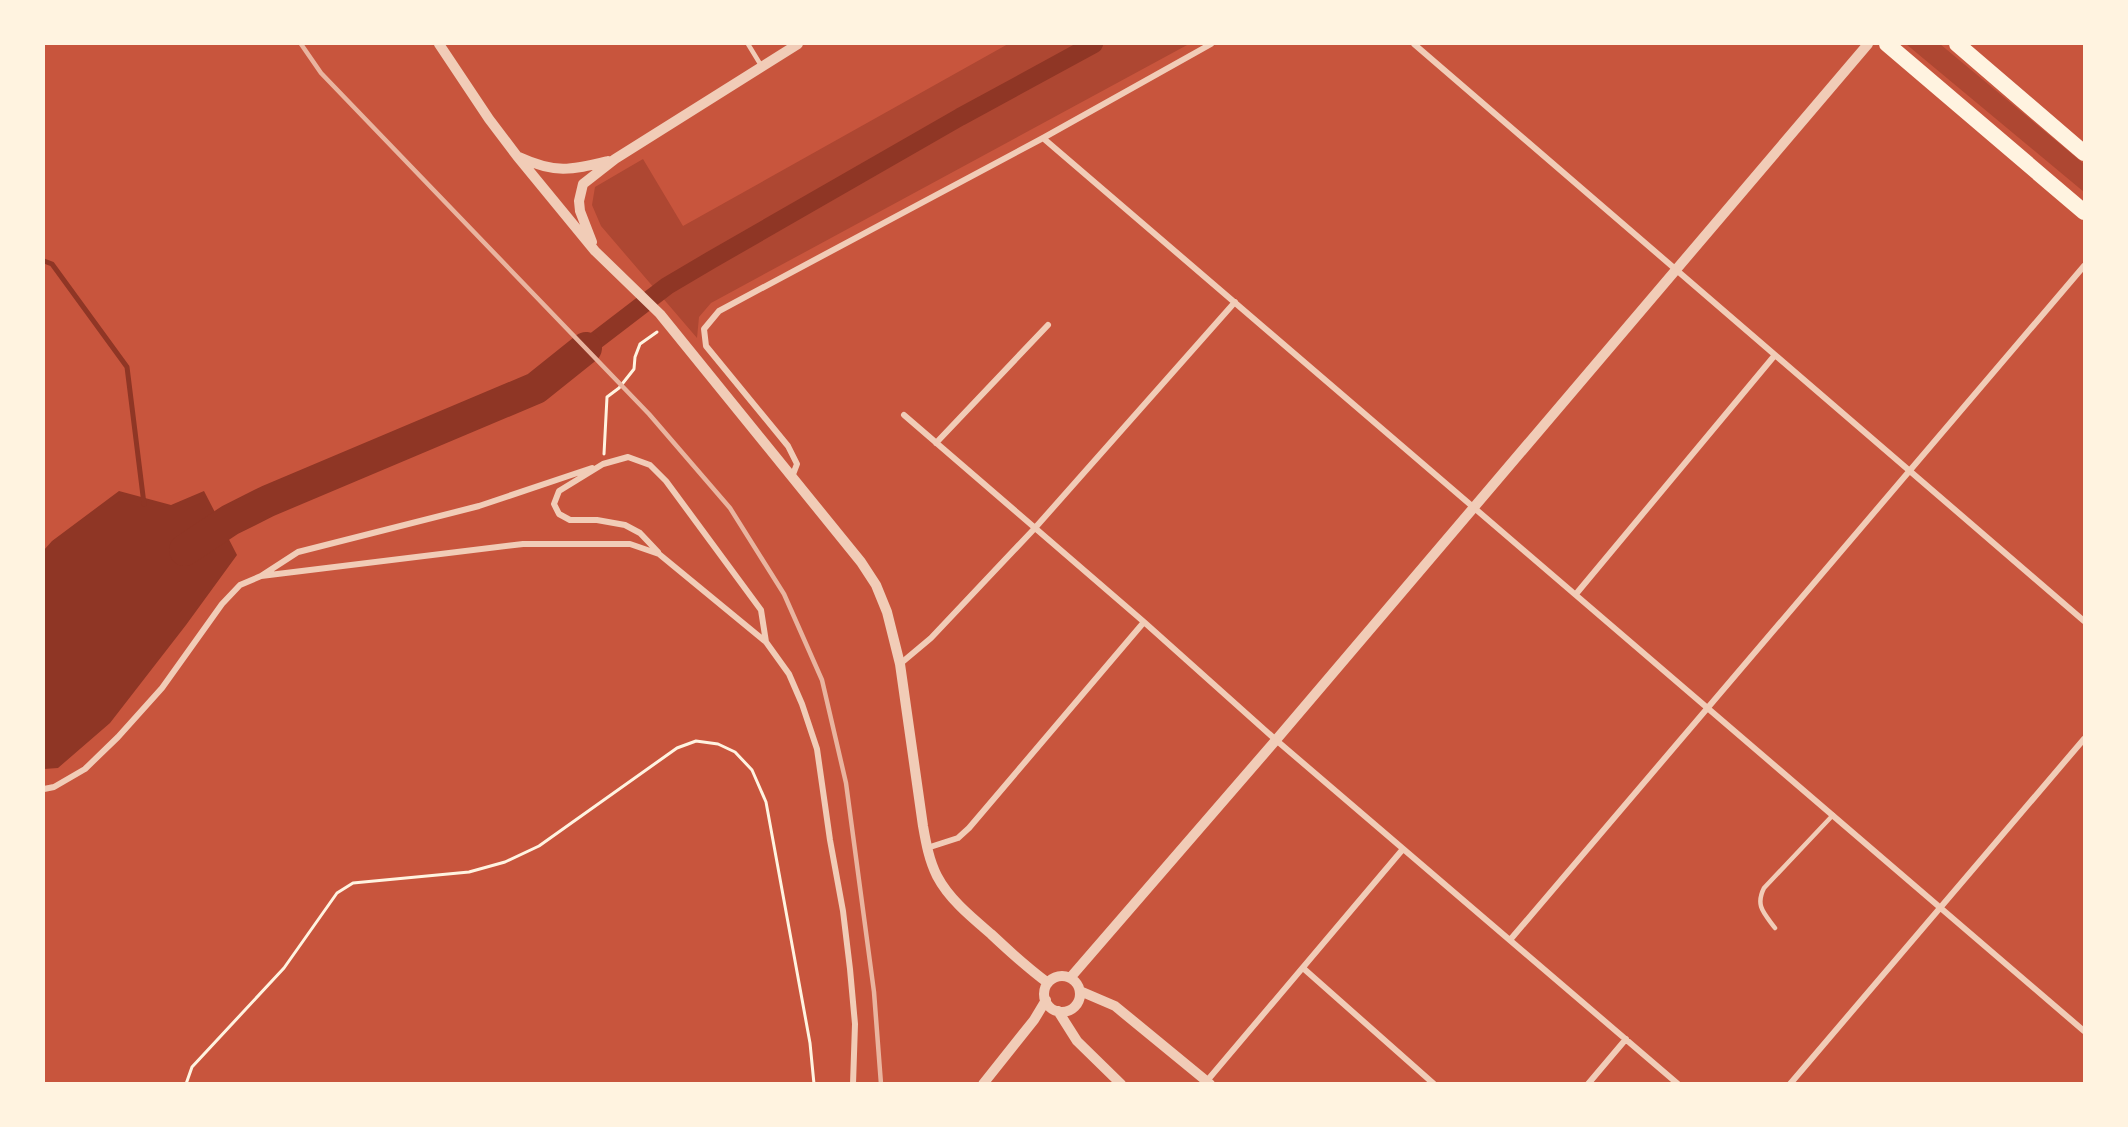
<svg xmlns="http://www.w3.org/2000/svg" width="2128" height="1127" viewBox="0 0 2128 1127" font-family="'DM Sans',sans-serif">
<rect width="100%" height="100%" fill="#c8553d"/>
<path fill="#ae4732" d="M1008 44H1189L711 303 699 317 697 338 601 226 592 205 595 187 643 159 683 226Z
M1906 44H1940L2084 164V192Z"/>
<path fill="#8f3625" d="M119 491 171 505 204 491 237 555 186 625 110 723 58 768 44 769V550L52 541Z"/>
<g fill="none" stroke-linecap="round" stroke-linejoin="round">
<path stroke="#8f3625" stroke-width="5" d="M44 261 52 264 127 367 144 504"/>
<path stroke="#8f3625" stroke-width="18" d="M586 348 667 286 711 260 960 117 1094 44"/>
<path stroke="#8f3625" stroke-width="32" d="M185 550 230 520 268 501 536 388 586 348"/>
<path stroke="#fff3e0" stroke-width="3" d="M604 454 607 397 619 388 634 369 635 357 640 344 657 332
M186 1084 192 1067 284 968 337 893 353 883 469 872 505 862 539 846 677 748 696 741 718 744 735 752 752 770 766 802 810 1043 814 1084"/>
<path stroke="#f1ccb7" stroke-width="4.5" d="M748 44 762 67
M1775 928C1764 913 1755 906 1764 888L1833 815"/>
<path stroke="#f1ccb7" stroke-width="6" d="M1414 44 2084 621
M1043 138 2084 1031
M904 415 1144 622 1276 740 1678 1084
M936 443 1048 325
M792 477 797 464 788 446 706 346 704 329 719 311 1043 138 1211 44
M658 552 640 533 625 525 597 520H570L559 514 554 504 559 491 603 464 628 457 650 465 666 481 761 610 766 642
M261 576 298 552 479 506 592 468
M1576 594 1775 355
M900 664 931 638 1035 528 1235 302
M44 789 54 787 85 769 118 737 162 688 222 604 240 585 261 576 523 544H630L659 554 766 642 789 674 802 704 817 749 830 840 843 911 850 969 855 1024 853 1084
M927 848 958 838 969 828 1144 622
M1510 940 2084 266
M1303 968 1434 1084
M1206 1082 1403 849
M1588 1084 1626 1039
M1790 1084 2084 739"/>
<path stroke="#f1ccb7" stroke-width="10" d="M439 44 489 119 517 156 595 251 660 314 861 562 876 585 887 612 900 664 923 826C926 843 929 860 937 876 949 899 971 917 991 934 1009 951 1028 968 1048 983
M519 157C556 174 571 170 608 161
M592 242 580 211 579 201 583 184 615 159 798 44
M1044 994a18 18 0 1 1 36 0a18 18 0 1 1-36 0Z
M1070 978 1276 740 1868 44
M1080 991 1115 1006 1210 1084
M1058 1011 1077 1041 1121 1084
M983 1084 1034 1020 1046 1000"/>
<path stroke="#fff3e0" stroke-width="16" d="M1887 44 2084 212
M1957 44 2084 153"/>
<path stroke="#e9b49f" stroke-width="4.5" d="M301 44 321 73 649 414 730 508 784 594 822 680 846 783 874 992 881 1084"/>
</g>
<rect width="2128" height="1127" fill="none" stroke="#fff3e0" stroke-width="90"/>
</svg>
